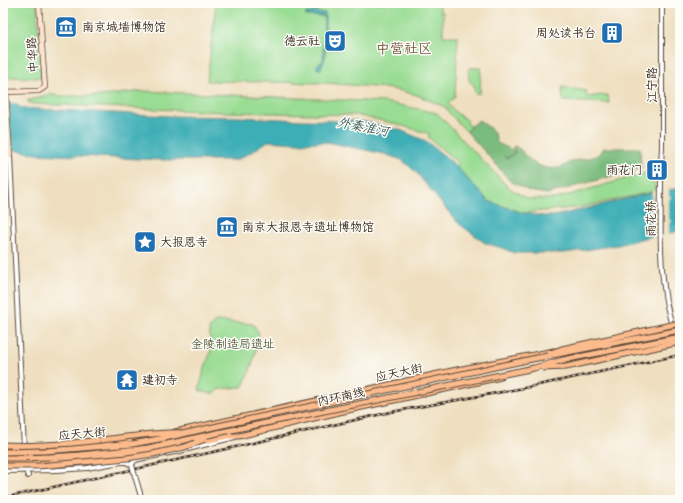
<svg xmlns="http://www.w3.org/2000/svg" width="683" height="503" viewBox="0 0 683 503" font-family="Pangolin,'LXGW WenKai TC',sans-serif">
<rect width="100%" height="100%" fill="#fdfcf7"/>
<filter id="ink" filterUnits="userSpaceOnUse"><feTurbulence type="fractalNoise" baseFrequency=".025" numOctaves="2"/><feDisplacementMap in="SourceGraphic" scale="8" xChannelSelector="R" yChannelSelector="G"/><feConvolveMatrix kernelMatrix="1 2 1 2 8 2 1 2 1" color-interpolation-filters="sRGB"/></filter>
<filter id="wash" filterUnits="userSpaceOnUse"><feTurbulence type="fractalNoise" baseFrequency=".012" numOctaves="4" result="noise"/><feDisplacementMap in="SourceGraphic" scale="16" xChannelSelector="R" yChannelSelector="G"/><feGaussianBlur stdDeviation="0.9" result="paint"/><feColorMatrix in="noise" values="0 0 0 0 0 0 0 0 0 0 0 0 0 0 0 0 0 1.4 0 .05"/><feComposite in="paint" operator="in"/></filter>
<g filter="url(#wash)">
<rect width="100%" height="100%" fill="#efdfc0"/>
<path fill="#99dc93" stroke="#6a8358" d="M3 3H33L37 6 41 78 3 77Z
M216 3H440V12H443V36H458L455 96 448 104C450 107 456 113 459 115 462 117 464 118 468 121L467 124 471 126 467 132 449 113 445 107 417 95 397 90 377 87 325 83 207 81Z
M469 68H481L480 93 477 94C474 92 474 88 474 85L469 81Z
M562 87 587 91 585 94 589 97 594 96 608 95 609 103 563 101Z
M143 91 385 102 437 113 509 188 528 199H555L642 174 651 173 656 191 582 207 523 213 488 201 456 166 458 163 428 137 430 134 396 124 356 115 226 112 32 104 27 101 50 94 60 96H100Z
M216 321 253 324 259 333C256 352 252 370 242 387L220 389 212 394 199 390 204 370 211 351 209 329Z"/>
<path fill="#7abc7d" stroke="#5a734e" d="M479 120 492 130 491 131 495 134 497 143 508 148 509 149 512 150 515 152 507 158 505 157H504L507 159 516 152 512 148 513 147 515 146 523 152 522 153C529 158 534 165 543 167 549 169 556 169 562 167 566 165 569 162 573 161 585 158 597 160 604 148H640L641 168 547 194 529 191 510 181 487 154 467 132 471 126Z"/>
<path fill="#3daeb6" stroke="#3c6c6a" d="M313 3H316L317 13H325V59C324 63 321 64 321 69H317V65L323 61V59L324 16H306V13H313Z
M3 104H17L21 108 169 116 240 117 303 120 362 121 400 130 426 141 453 163 488 201 523 213 543 216H554L568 213 650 193 680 188V231L648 237 618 245 564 253H514L502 248 485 243 458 223 437 198 416 172 402 160 384 154 327 142 296 143 268 141 253 151 237 160H160L36 154 3 148Z"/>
<path fill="#efdfc0" d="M669 188V195L671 197 669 200V219L671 221 669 224V235L652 238V228L650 226V224H652V204L650 202 652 199V191Z"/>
</g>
<g filter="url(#ink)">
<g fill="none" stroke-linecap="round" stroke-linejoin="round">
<g stroke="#564536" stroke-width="6">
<path id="tertiary" d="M10 156 24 449 23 462 28 476
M661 167 662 146V3
M661 173C661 211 659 250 664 287 666 310 674 332 680 353
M3 471 57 470 87 468 121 462H126L132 465 134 461 139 459 180 451 235 437
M135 476 142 500"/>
</g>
<g stroke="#564536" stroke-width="6">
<path id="secondary" d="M3 92 39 91 45 87 39 3
M6 93 10 156"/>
</g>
<g stroke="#564536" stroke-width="7">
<path id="primary" d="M637 335 680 326
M554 366 646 346
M175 432 452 371 554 351
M200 442 227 436H239L339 412 501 377
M70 445H83L161 435
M4 447 24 449 38 447
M3 462 41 463 129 454 181 446"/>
</g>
<g stroke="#564536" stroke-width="7">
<path id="trunk" d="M45 451 132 444
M49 457 80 455 148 448 195 438"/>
</g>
<use href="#tertiary" stroke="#fff" stroke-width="4"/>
<use href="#secondary" stroke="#fde4d1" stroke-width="4.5"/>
<use href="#primary" stroke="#fbbb8d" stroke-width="5"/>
<use href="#trunk" stroke="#fbbb8d" stroke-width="5"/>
<g stroke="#3b2a1e" stroke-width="2.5">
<path id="rail" d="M3 498 204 454 391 412 524 388 680 355"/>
</g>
<use href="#rail" stroke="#fdfcf7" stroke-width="1" stroke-dasharray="3" stroke-linecap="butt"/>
<g stroke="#564536" stroke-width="6" stroke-linecap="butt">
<path id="tertiary-bridge" d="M132 465 135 476"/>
</g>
<g stroke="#564536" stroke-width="7" stroke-linecap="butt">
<path id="trunk-bridge" d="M550 353 562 349 680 323
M543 368 566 367 680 342
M195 438 222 432 534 368 563 360 680 337
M132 444 165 438 218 426 532 359 680 330
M3 445C44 447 86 442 126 437 145 435 163 432 182 433
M3 452 45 451
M3 458H21L49 457
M3 466H39L127 458 153 454 185 447 205 439"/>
</g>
<use href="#tertiary-bridge" stroke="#fff" stroke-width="4"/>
<use href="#trunk-bridge" stroke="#fbbb8d" stroke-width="5"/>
</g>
</g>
<defs>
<g id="museum-square" transform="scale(1.15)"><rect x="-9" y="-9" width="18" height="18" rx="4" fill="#1f6fb2" stroke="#fdfcf7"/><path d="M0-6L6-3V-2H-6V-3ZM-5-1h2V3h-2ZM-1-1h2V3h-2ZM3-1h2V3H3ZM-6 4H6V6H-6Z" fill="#fff"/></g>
<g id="building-square" transform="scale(1.15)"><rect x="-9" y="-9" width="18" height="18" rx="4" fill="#1f6fb2" stroke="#fdfcf7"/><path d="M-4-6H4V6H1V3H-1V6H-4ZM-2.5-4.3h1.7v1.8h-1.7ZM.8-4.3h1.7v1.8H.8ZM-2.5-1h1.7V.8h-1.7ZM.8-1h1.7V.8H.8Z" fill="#fff"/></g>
<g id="theatre-square" transform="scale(1.15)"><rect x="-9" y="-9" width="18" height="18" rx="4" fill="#1f6fb2" stroke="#fdfcf7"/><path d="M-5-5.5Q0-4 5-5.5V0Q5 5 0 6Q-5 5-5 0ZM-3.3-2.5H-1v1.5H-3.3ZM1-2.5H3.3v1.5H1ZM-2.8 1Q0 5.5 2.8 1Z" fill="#fff"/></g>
<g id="sight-square" transform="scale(1.15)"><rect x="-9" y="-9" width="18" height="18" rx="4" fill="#1f6fb2" stroke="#fdfcf7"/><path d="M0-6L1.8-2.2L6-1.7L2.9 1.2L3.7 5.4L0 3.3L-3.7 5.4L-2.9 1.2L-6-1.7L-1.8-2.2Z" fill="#fff"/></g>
<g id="temple-square" transform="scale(1.15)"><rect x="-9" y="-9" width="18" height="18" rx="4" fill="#1f6fb2" stroke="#fdfcf7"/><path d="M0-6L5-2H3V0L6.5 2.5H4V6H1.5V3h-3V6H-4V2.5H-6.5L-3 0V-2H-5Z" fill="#fff"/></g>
</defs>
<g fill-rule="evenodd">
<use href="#museum-square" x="66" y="27"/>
<use href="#building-square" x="612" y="33"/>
<use href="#theatre-square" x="335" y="41"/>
<use href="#building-square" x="657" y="170"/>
<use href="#museum-square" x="227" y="227"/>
<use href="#sight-square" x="145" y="242"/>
<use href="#temple-square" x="127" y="380"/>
</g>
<g text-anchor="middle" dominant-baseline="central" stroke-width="3" stroke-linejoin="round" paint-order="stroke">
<g font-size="12" fill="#3b2a1e" stroke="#fdfcf7" text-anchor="start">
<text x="82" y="27">南京城墙博物馆</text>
<text x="596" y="33" text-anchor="end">周处读书台</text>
<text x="320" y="41" text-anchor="end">德云社</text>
<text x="642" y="170" text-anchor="end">雨花门</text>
<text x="242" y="227">南京大报恩寺遗址博物馆</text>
<text x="160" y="242">大报恩寺</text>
<text x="142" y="380">建初寺</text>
</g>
<g font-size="12" fill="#3b2a1e" stroke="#fdfcf7">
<text transform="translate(33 55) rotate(-94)">中华路</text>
<text transform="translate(652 85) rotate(-90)">江宁路</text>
<text transform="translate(651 219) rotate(-90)">雨花桥</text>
<text transform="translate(399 373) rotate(-12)">应天大街</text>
<text transform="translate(341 397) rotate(-12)">内环南线</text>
<text transform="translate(82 434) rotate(-5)">应天大街</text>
</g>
<g font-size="12" fill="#575f41" stroke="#fdfcf7">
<text x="233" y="344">金陵制造局遗址</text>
</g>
<g font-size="13" font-style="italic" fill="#3c5f5b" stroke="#fdfcf7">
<text transform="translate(363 127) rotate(11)">外秦淮河</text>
</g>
<g font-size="14" fill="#72573e" stroke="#fdfcf7">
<text x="404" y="48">中营社区</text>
</g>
</g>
<rect width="683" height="503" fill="none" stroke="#fdfcf7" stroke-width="16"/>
</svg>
